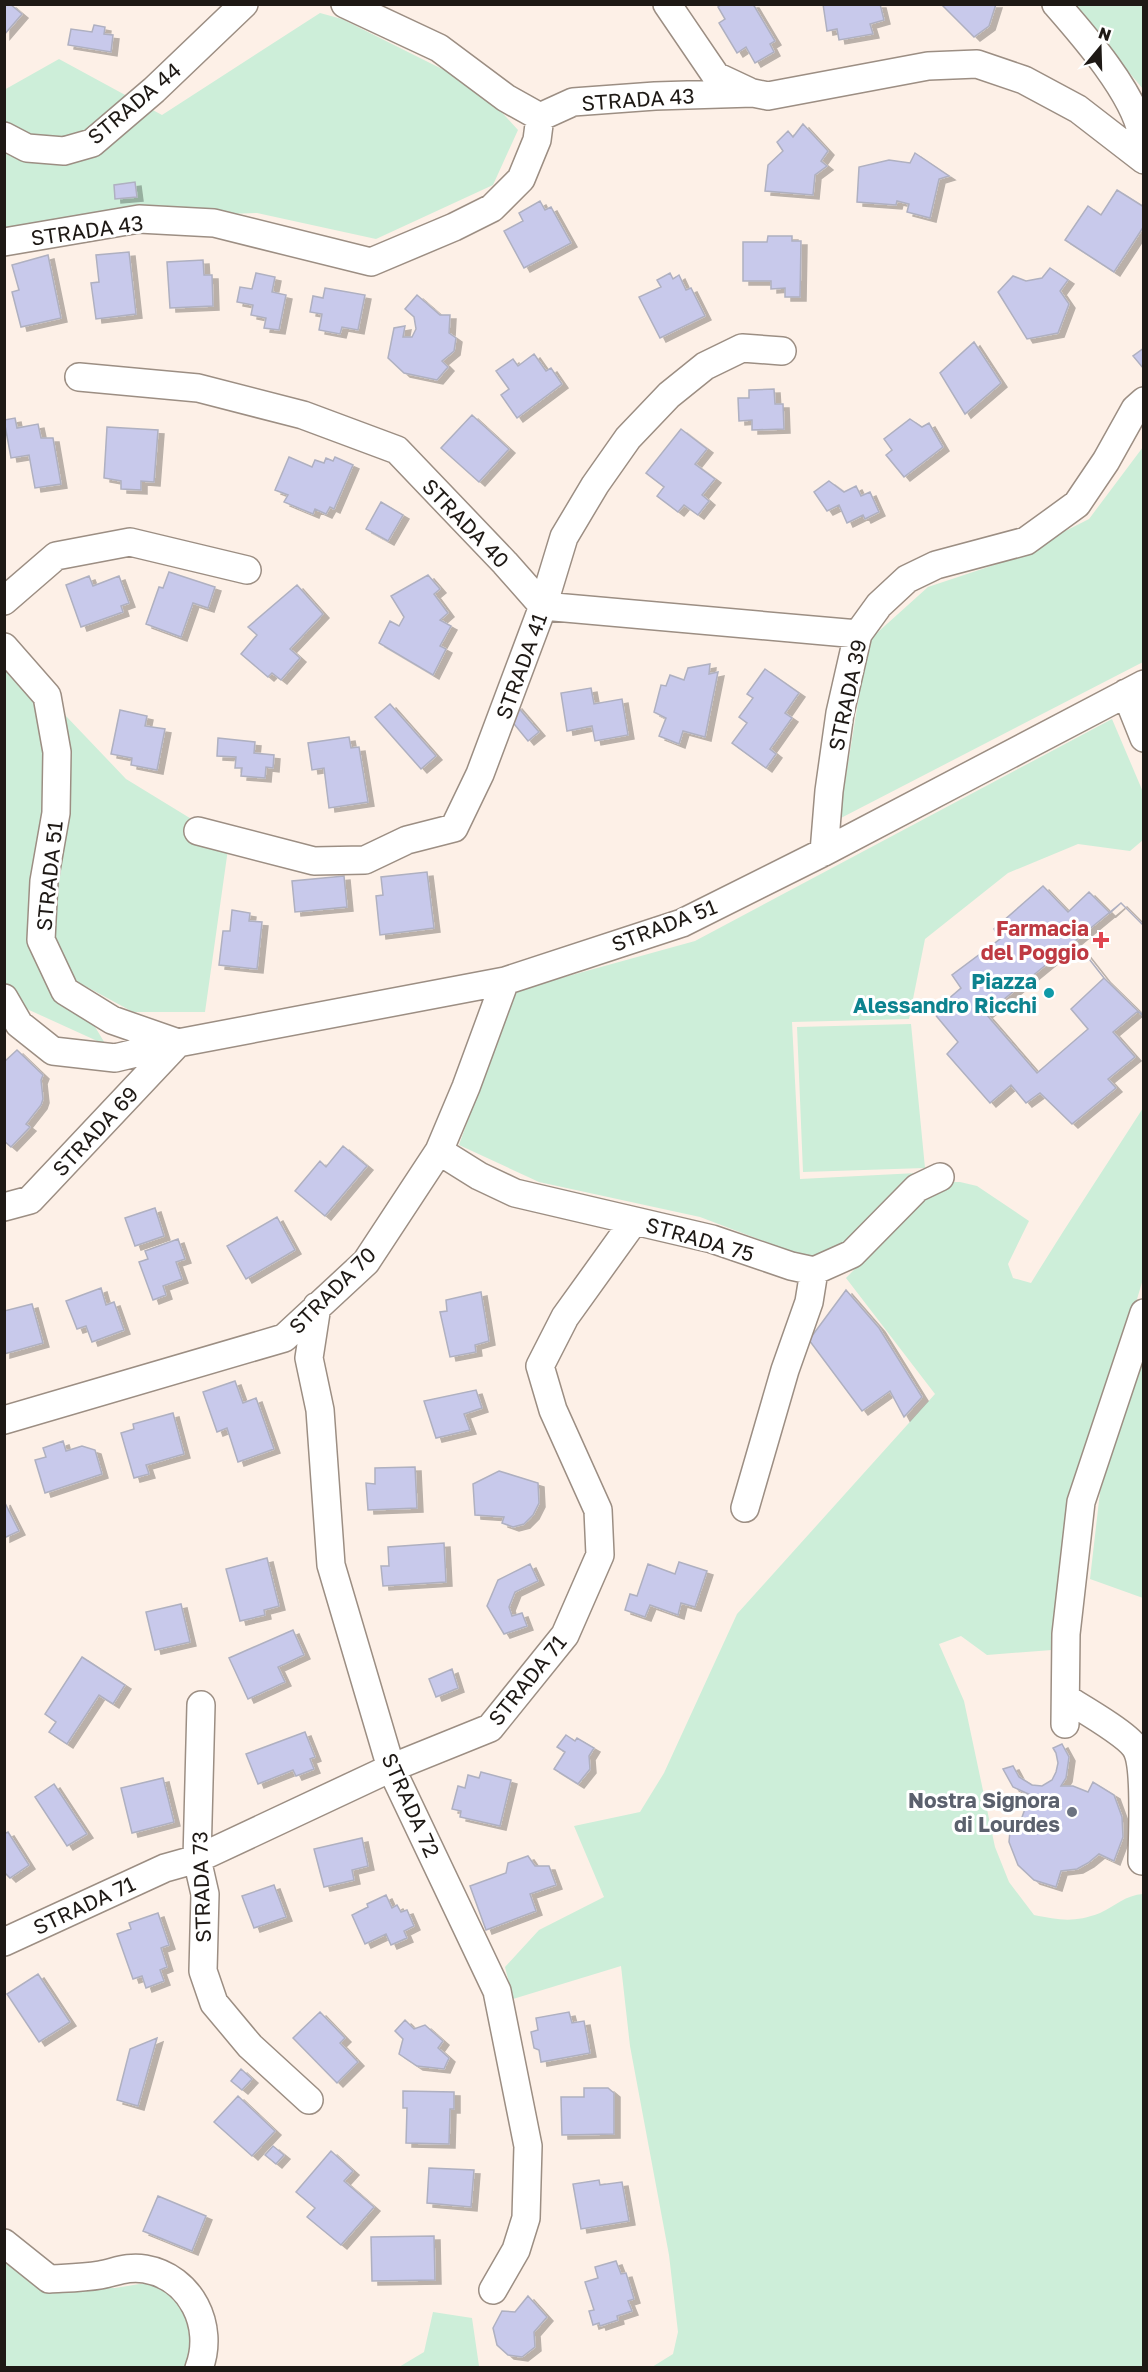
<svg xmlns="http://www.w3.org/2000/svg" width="1148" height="2372" viewBox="0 0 1148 2372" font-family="'Golos Text',sans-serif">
<defs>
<filter id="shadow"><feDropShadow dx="6" dy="4" stdDeviation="0" flood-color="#0004"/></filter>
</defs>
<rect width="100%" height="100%" fill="#fdf0e7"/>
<path fill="#cdeed9" d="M1072 5H1143V89Z
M320 13 342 19 442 69 453 59 518 130 493 185 376 239 257 213 57 220 5 233 4 90 59 59 162 115Z
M1143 447V662L839 819 868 641 928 587 1006 561 1089 519Z
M4 651 126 779 229 842 205 1012H133L63 974 106 1045 5 999Z
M1112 719 1143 792V840L1130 851 1078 844 1008 873 925 939 909 1019 792 1022 800 1179 917 1173 848 1242 811 1259 700 1217 539 1182 459 1145 514 991 695 941Z
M911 1024 925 1168 803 1172 797 1027Z
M1143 1108V1279L1129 1326 1052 1650 987 1655 961 1636 939 1644 964 1701 995 1847 1009 1882 1034 1915C1059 1920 1074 1923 1100 1913 1115 1906 1126 1895 1143 1894V2367H652L673 2354 678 2332 669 2255 630 2046 621 1966 513 1999 505 1967 539 1930 604 1897 574 1826 640 1812 664 1773 737 1614 935 1394 846 1278 923 1200 948 1182H960L977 1186 1029 1221 1008 1264 1013 1278 1031 1283C1067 1224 1106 1166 1143 1108Z
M1143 1353V1598L1090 1579 1100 1492Z
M4 2253 47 2286 115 2288 158 2281 188 2305 199 2346 192 2368 5 2367Z
M433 2312 472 2318 479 2366 497 2367H399L424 2352Z"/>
<path fill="#c8c9eb" stroke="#afb0c0" stroke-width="1.5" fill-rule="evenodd" filter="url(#shadow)" d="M4 4H10L22 14 4 35Z
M722 4H753L775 41 770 44 774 52 755 63 746 47 737 53 719 23 725 19 718 7Z
M823 4H880L884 20 870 24 873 34 839 40 837 29 827 31Z
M941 4H996L989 26 974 37Z
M94 25 105 27 104 34 113 35 111 52 68 45 71 29 92 32Z
M803 124 828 151 821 161 827 166 815 175 813 195 765 191 768 165 783 151 777 142 788 131 793 137Z
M915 153 949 176 939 179 930 218 907 212 909 204 897 201 896 205 857 202 859 167 889 160 910 163Z
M135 182 137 197 115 199 114 185Z
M1117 190 1144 207V226L1114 272 1065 240 1088 206 1101 215Z
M540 201 545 210 551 207 571 243 524 268 504 231 523 221 519 213Z
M768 236H792V241H801L800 297H785V288L771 289V281H743V242H767Z
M129 252 136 314 96 319 91 283 99 282 96 255Z
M48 255 61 318 21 327 12 292 19 290 12 265Z
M203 260 204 275H212L213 306 170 308 167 262Z
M1050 268 1068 280 1060 291 1069 304 1058 333 1027 339 998 292 1013 276 1026 281 1042 278Z
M256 273 275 277 272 292 286 295 279 330 264 328 266 318 251 315 253 305 237 302 240 287 252 289Z
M670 273 673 279 679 275 686 290 691 288 705 316 660 338 639 297 661 287 657 280Z
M325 288 365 295 358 330 342 327 340 334 319 330 322 314 310 312 313 296 323 298Z
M417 295 440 315H450L449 333 456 338 454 351 442 361 448 367 437 380 404 373 388 358 394 328 405 326 403 337H412L416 329 414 317 405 309Z
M974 342 1001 383 965 414 940 373Z
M1144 348V367L1143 368 1133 356Z
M534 354 546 371 551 368 562 384 517 418 501 395 509 389 496 371 513 359 518 366Z
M774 389 775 404H783L784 429 752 430V420L739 421 738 398H749V390Z
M472 415 509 449 479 482 441 448Z
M15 418 17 428 38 424 41 438H53L61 484 35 488 29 455 11 458 4 420Z
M910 419 922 427 929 423 943 447 904 477 886 455 892 450 884 439Z
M107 427 158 430 154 482 141 481V490L121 489V481L104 478Z
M681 429 707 449 695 464 715 479 702 495 709 501 698 515 684 505 678 512 657 496 664 487 646 473Z
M289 457 312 467 315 460 324 463 326 458 333 461 335 457 353 465 334 509 330 507 326 514 315 509 313 514 284 502 288 495 275 490Z
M829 481 844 492 856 486 861 496 870 492 879 512 865 519 863 515 847 523 839 505 827 511 814 492Z
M381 502 403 515 388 541 366 529Z
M169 572 215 587 208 608 193 603 181 637 146 624 159 587 163 588Z
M428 575 440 589 434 594 448 613 440 620 451 626 440 646 446 649 433 675 379 643 390 621 399 626 404 617 391 596Z
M89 576 93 586 119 576 129 603 121 606 123 612 81 627 66 585Z
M297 585 323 614 290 649 300 658 281 680 272 673 268 677 241 654 257 635 248 627Z
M710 664 709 674 718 672 705 737 683 731 679 744 659 736 666 718 654 712 661 685 666 686 670 675 684 680 688 668Z
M765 669 799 693 785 713 792 718 770 749 776 754 766 768 732 743 747 723 739 717 753 698 747 694Z
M591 688 594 704 622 699 628 735 595 741 592 726 567 731 561 693Z
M390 704 436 756 421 769 375 717Z
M516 705 539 732 528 741 505 713Z
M120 710 147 716 145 726 165 729 157 770 131 765 132 758 111 754Z
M349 737 351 748 359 747 368 802 329 808 324 768 312 770 308 743Z
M218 738 255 742 254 753 274 755 273 768 266 767 265 778 241 776 242 768H235L236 757 217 756Z
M427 872 434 928 380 935 376 896 383 895 381 877Z
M344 876 347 907 295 912 292 881Z
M1043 886 1068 912 1089 892 1110 913 1121 903 1144 926V1016L1138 1011 1113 1032 1135 1057 1108 1079 1116 1088 1072 1124 1040 1093 1026 1103 1011 1085 990 1103 947 1054 958 1042 933 1012 961 988 952 975 1000 939 994 929ZM1075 941 1104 978 1071 1009 1088 1029 1037 1073 986 1014Z
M1121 903 1144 926 1143 1016 1104 978 1075 941Z
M232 910 250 913 249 921 262 922 257 969 219 965 223 931H230Z
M17 1050 43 1075 41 1080 43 1099 41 1105 26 1124 30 1127 11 1147 4 1141V1062Z
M343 1146 367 1166 325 1216 295 1191 320 1161 326 1167Z
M155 1208 164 1236 135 1246 125 1218Z
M277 1217 295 1250 246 1279 227 1246Z
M178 1239 185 1259 176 1262 182 1279 163 1286 166 1295 153 1300 139 1262 148 1259 145 1251Z
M101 1288 106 1305 114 1302 124 1330 92 1342 86 1326 77 1329 66 1301Z
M846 1290 879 1328 922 1397 904 1417 890 1391 862 1411 809 1340Z
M481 1292 489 1341 475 1345 476 1352 450 1357 440 1312 447 1311 446 1300Z
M32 1304 43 1343 4 1354V1311Z
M235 1381 243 1403 256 1398 274 1449 238 1462 227 1428 217 1432 203 1392Z
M476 1390 482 1408 464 1414 470 1430 436 1438 424 1401Z
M173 1413 184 1454 146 1465 149 1474 134 1478 121 1433 134 1429 133 1424Z
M63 1441 66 1451 82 1446 95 1450 102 1474 45 1493 35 1460 46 1457 43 1448Z
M415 1467 417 1508 368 1510 366 1483 375 1484V1468Z
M499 1471 538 1483 539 1503 533 1515 524 1524 513 1527 502 1523 504 1517 475 1515 473 1484Z
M4 1501 19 1531 4 1538Z
M444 1543 446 1582 383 1586 381 1566H389L388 1547Z
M267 1558 279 1606 264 1610 265 1615 240 1621 226 1569Z
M679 1562 707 1571 695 1607 681 1603 678 1615 650 1605 645 1617 625 1610 630 1594 637 1596 648 1564 675 1574Z
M530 1564 538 1581 515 1592 509 1607 512 1616 522 1613 527 1626 504 1634 487 1606 498 1580Z
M181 1604 190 1642 155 1650 146 1612Z
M293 1630 304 1655 278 1667 285 1682 248 1699 229 1658Z
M82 1657 125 1685 113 1704 99 1695 67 1744 49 1732 56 1722 45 1714Z
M452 1669 458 1688 436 1697 429 1679Z
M305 1732 315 1757 310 1759 314 1769 296 1776 293 1770 258 1784 246 1754Z
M566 1735 575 1741 577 1738 594 1748 589 1756 590 1769 578 1784 554 1769 565 1752 557 1747Z
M1062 1744 1069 1757 1066 1778 1061 1786H1073L1088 1792 1093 1782 1114 1795 1122 1817 1123 1837 1114 1861 1099 1854 1088 1863 1077 1869 1061 1871 1056 1887 1034 1880 1018 1865 1009 1842 1011 1820H1021L1026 1806 1035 1797 1013 1787 1003 1769 1013 1766 1019 1777 1032 1785 1042 1786 1052 1780 1056 1772 1058 1763 1056 1753 1053 1748Z
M481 1772 511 1780 500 1826 460 1817 461 1811 452 1809 458 1786 465 1788 468 1775 479 1778Z
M163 1778 174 1822 132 1833 121 1788Z
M54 1784 87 1834 67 1846 35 1797Z
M8 1832 29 1865 10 1878 4 1872V1834Z
M362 1838 368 1866 352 1870 354 1880 324 1887 314 1849Z
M528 1856 535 1866H549L556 1885 530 1894 536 1911 486 1930 470 1886 506 1873 508 1863Z
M274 1885 286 1917 254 1928 242 1896Z
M386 1895 392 1908 397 1905 401 1912 407 1910 414 1926 404 1931 407 1938 391 1945 386 1934 365 1944 352 1915 368 1907 367 1904Z
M158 1913 169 1945 161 1948 167 1967 160 1970 164 1981 146 1988 142 1976 133 1979 117 1934 131 1929 129 1923Z
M38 1974 70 2022 39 2042 7 1994Z
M320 2012 345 2038 340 2043 358 2062 337 2083 293 2038Z
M569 2012 572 2023 584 2021 590 2053 541 2062 539 2050 534 2048 531 2032 538 2030 536 2018Z
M405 2020 414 2029 425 2025 443 2041 438 2048 449 2058 444 2069 417 2066 399 2054 403 2039 395 2031Z
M157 2038 138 2106 117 2100 130 2049Z
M241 2069 252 2079 242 2090 231 2081Z
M584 2088H608L614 2093V2134L562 2135 561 2097H584Z
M403 2091 454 2092V2109H450L449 2144 406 2143 407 2108H403Z
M238 2096 275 2131 252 2156 214 2122Z
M273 2146 284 2155 276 2164 265 2155Z
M331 2151 353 2171 344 2181 374 2207 341 2245 307 2217 315 2208 296 2192Z
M429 2168 474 2170 471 2207 427 2203Z
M599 2180 600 2185 622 2182 629 2221 581 2229 573 2184Z
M158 2196 206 2216 192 2251 143 2231Z
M434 2236 435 2280 372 2281 371 2237Z
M616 2261 621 2274 626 2273 634 2299 628 2301 632 2311 617 2316 618 2320 600 2326 599 2323 593 2325 589 2311 594 2310 585 2282 598 2278 595 2267Z
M528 2296 547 2317 534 2332 535 2347 522 2357 508 2355 497 2345 493 2328 502 2311 515 2312Z"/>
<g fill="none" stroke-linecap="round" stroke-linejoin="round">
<g stroke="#9c8e83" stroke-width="30">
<path id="minor" d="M345 4 439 48 506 98 540 117
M667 4 716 76 748 91
M1056 4C1084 36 1134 93 1142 135 1143 142 1142 151 1142 158
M4 136 27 148 64 151 92 143 154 90 244 4
M4 242 139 219 214 223 371 262 454 227 492 208 521 179 537 140 540 117 573 102 655 96 753 93 768 96 928 66 977 64 1024 80 1078 109 1144 160
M79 377 198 388 303 415 397 450 505 563 543 606 858 634
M4 601 56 556 130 542 247 570
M4 647 47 696 57 752 56 813 44 881 41 940 65 991 112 1020 178 1043
M1126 693 1144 738
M198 831 314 861 365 860 407 840 454 828 480 774 543 606 564 537 595 485 628 438 669 395 705 366 742 348 782 351
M824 852 829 791 840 713 858 634 879 605 907 579 936 565 1026 541 1077 504 1106 461 1135 409 1144 401
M4 998 19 1024 53 1051 115 1058 178 1043 505 981 682 923 824 852 1144 684
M439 1151 479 1176 515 1193 712 1239 791 1266 814 1271 852 1254 917 1188 940 1177
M4 1207 30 1200 178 1043
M317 1306 309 1358 320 1410 331 1565 391 1768 497 1991 528 2146 526 2218 516 2250 493 2290
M4 1420 284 1338 366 1262 439 1151 466 1087 505 981
M745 1508 785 1370 809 1302 814 1271
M1067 1699C1083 1709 1125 1733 1135 1747 1147 1764 1142 1838 1142 1861
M201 1705 197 1859 205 1894 203 1971 214 2003 250 2046 309 2100
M1065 1724 1066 1634 1081 1502 1144 1313
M4 1942 165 1868 197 1859 391 1768 490 1728 565 1635 600 1555 598 1510 553 1410 540 1366 565 1317 634 1221
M4 2243 49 2279C66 2278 83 2278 100 2275 116 2272 128 2266 145 2269 191 2277 215 2326 199 2368"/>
</g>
<use href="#minor" stroke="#fff" stroke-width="27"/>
</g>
<path fill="#e0444e" stroke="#fff" stroke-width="2" d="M1098 931h6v6h6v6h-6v6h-6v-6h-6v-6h6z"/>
<circle fill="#0f9aa8" stroke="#fff" stroke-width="2" cx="1049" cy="993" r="6"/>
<circle fill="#6b7280" stroke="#fff" stroke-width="2" cx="1072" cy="1812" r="6"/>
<g text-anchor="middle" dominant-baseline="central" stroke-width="6" stroke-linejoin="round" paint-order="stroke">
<g font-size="21" fill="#1e1915" stroke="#fff">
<text transform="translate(638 99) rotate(-4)">STRADA 43</text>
<text transform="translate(134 103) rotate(-40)">STRADA 44</text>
<text transform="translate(87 230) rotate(-8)">STRADA 43</text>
<text transform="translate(466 523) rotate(46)">STRADA 40</text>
<text transform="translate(521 666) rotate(-70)">STRADA 41</text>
<text transform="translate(847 695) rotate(-78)">STRADA 39</text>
<text transform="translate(49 876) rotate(-84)">STRADA 51</text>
<text transform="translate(664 925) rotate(-21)">STRADA 51</text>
<text transform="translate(95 1131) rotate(-47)">STRADA 69</text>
<text transform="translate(700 1239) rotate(16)">STRADA 75</text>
<text transform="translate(332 1290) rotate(-45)">STRADA 70</text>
<text transform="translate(527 1680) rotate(-51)">STRADA 71</text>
<text transform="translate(411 1805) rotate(66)">STRADA 72</text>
<text transform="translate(201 1887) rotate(-92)">STRADA 73</text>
<text transform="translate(84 1905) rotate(-25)">STRADA 71</text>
</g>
<g font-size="21" font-weight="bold" fill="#be3a42" stroke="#fff" text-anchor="end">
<text x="1089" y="928">Farmacia<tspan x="1089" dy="24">del Poggio</tspan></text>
</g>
<g font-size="21" font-weight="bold" fill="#0d838f" stroke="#fff" text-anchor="end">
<text x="1037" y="981">Piazza<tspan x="1037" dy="24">Alessandro Ricchi</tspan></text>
</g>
<g font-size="21" font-weight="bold" fill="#5b616d" stroke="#fff" text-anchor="end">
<text x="1060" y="1800">Nostra Signora<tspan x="1060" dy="24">di Lourdes</tspan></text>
</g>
</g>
<rect width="1148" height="2372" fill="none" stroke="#1e1915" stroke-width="12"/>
<g transform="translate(1100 48) rotate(19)" stroke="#ffffff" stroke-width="4.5" paint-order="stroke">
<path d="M0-4.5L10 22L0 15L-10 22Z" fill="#1e1915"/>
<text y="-9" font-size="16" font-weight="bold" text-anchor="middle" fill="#1e1915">N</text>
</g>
</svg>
